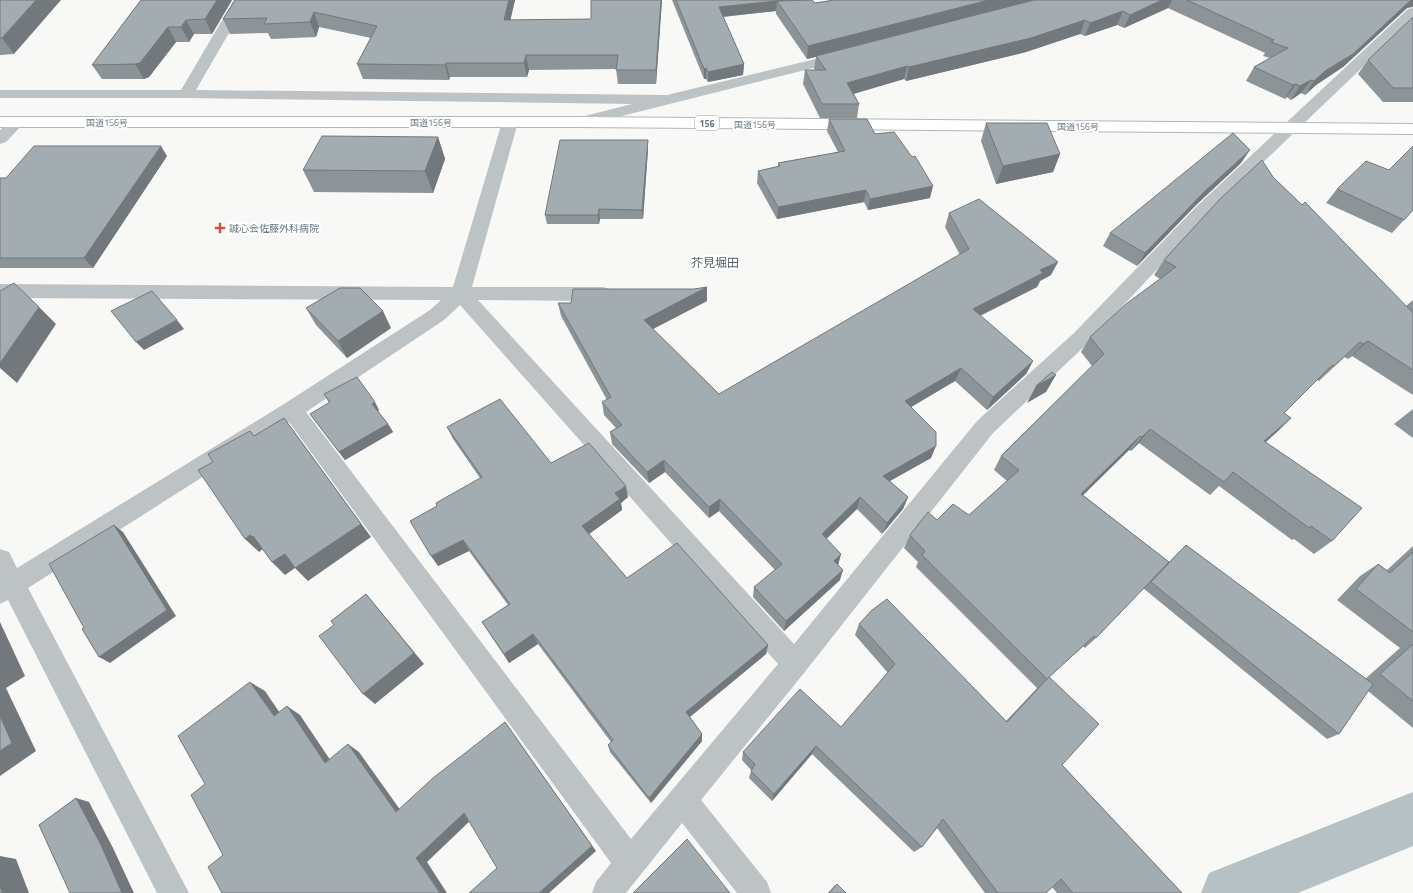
<svg xmlns="http://www.w3.org/2000/svg" width="1413" height="893" viewBox="0 0 1413 893" font-family="'Titillium Web','Noto Sans JP',sans-serif">
<rect width="100%" height="100%" fill="#f8f8f6"/>
<g fill="none" stroke-linecap="round" stroke-linejoin="round">
<path fill="#b5c1c4" fill-rule="evenodd" d="M1413 792V846L1298 893H1201L1209 873Z"/>
<g stroke="#b1b6b8" stroke-width="2">
<path id="highway" d="M0 117H578L1413 124V134L578 127H0Z"/>
</g>
<path fill="#bdc2c5" fill-rule="evenodd" d="M234 0H248L196 90 667 95 844 52 849 53 851 56 849 59 578 127 573 125 570 122 573 119 632 104 186 98H0V90H181Z
M1413 8V19L1209 214 1088 343 993 433 804 673 701 800 767 882 771 893H737L682 823 626 893H592L596 882 611 863 289 422 28 588 189 893H157L8 600 0 604V549L9 552 17 568 284 404 430 310 441 300 0 298V284L453 287 502 122 505 119H515L518 122 472 287H603L610 289 612 294 610 299 603 301 478 300 794 644 977 421 1074 333 1197 206 1408 9ZM460 305 778 664 631 839 306 412 444 320Z
M17 117 22 119 25 122 6 142 0 144V130L12 119Z"/>
<use href="#highway" fill="#fff" fill-rule="evenodd"/>
</g>
<path fill="#8c9497" d="M0 0 14 54 0 55Z
M141 0H232L212 34H194L189 42H176L149 77 144 79H102L92 65Z
M235 0H515L510 20 591 19V0H662L656 84H618L616 69 529 70 527 77H450L449 80 363 79 357 64 371 38 319 27 316 37 271 39 268 33 230 34 223 19Z
M672 0H812L815 3 834 0H1413L1407 8 1343 67 1316 85 1305 95 1301 93 1291 100 1287 97 1285 99 1246 81 1254 67 1270 58 1263 56 1265 53 1168 8 1124 28 1117 25 1085 36 1080 34 1026 52 906 81 904 79 854 94 859 104 857 118H820L803 84 805 70H815L814 69 816 57 807 59 776 14V11L723 17 744 64 743 75 708 82 706 79H704Z
M1413 17V102H1383L1358 74 1368 60Z
M829 119 875 134 930 198 868 210 864 202 777 219 757 183 758 171 778 167V163L838 152 827 131Z
M986 123 1060 154 1053 172 996 184 981 141Z
M438 137 445 159 433 193 314 192 303 170Z
M648 149 643 219H600L599 224H547L545 215Z
M167 156 93 268H0V178H6Z
M1241 163 1196 205 1137 266 1103 246 1110 233Z
M1389 170 1413 210 1392 233 1326 203 1337 189Z
M1273 177 1406 306 1413 300V395L1352 356 1348 359 1344 357 1319 381 1317 380 1284 413 1291 418 1266 442 1332 541 1314 554 1294 539 1292 540 1219 486 1210 495 1139 443 1131 451 1129 450 1083 495 1169 562 1186 545 1365 679 1400 648 1337 600 1360 576 1378 564 1387 570 1413 546V728L1368 691 1339 734 1327 739 1143 588 1096 638 1085 648 1083 646 1037 688 916 567 918 562 904 548 910 535 937 520 969 515 1007 481 994 470 1001 456 1092 366 1081 352 1090 337 1160 279 1154 275 1164 260Z
M949 213 1051 275 1040 281 1037 287 980 316 1033 361 1026 374 987 410 955 381 911 407 931 458 890 481 908 497 903 509 882 534 857 509 826 539 841 554 838 565 840 580 784 631 753 597 754 587 775 570 719 511 709 518 665 472 649 483 612 444 610 432 616 428 604 415 602 402 607 400 561 316 558 303H571L707 301 653 329 719 394 960 255 945 227Z
M306 308 391 328 347 358 316 325Z
M324 394 379 410 378 411 388 424 393 432 345 460 310 414 329 403Z
M1413 409V438L1394 424Z
M447 427 551 463 628 497 621 503 622 510 589 534 627 578 768 645 766 654 690 717 702 734V741L651 803 610 752 608 745 611 742 538 644 509 663 482 622 508 605 469 551 438 566 480 478 453 439Z
M859 624 1006 721 1038 687 1049 677 1062 765 1182 893H1057L1052 887 1046 893H985L937 828 922 847 914 852 812 754 772 801 749 778 751 771V770L742 760 743 752 841 727 888 673 855 635Z
M837 884 846 893H828L834 886Z"/>
<path fill="#72787b" d="M36 0H61L14 54 2 38Z
M217 0H232L212 34 205 19Z
M509 0H515L507 35 504 20Z
M661 0H662L656 84V70Z
M989 0H1037L807 59 808 46Z
M1162 0H1172L1168 8 1124 28 1130 15Z
M1411 0H1413V7L1407 8 1343 67 1316 85 1305 95 1314 81 1325 71Z
M777 1 776 11 719 17V7Z
M1123 11 1117 25 1085 36 1090 23Z
M314 12 319 27 316 37 310 22Z
M186 20 194 34 189 42 181 27Z
M1085 20 1080 34 1026 52 906 81 909 67Z
M168 27 176 42 149 77 144 79 135 64Z
M526 55 529 70 527 77 524 63Z
M446 63 450 77 449 80 445 65Z
M744 64 743 75 708 82V72Z
M907 66 904 79 845 96 847 83Z
M706 68V79H704V69Z
M1311 80 1301 93 1291 100 1300 86Z
M1296 84 1287 97 1285 99 1293 85Z
M438 137 445 159 433 193 425 171Z
M648 140V149L643 219 642 210Z
M161 146 167 156 93 268 84 258Z
M1250 150 1241 163 1196 205 1137 266 1145 253 1204 192Z
M1060 154 1053 172 996 184 1003 166Z
M933 186 930 198 868 210 870 199Z
M866 190 864 202 777 219 778 207Z
M599 209 600 219 599 224 598 215Z
M1058 262 1051 275 1040 281 1037 287 967 322 973 309 1040 270Z
M707 287V301L645 333 644 320Z
M39 307 56 324 17 383 0 368V363Z
M383 311 391 328 347 358 338 341Z
M177 320 184 329 144 350 136 342Z
M1368 341 1352 356 1348 359 1363 344Z
M1360 342 1344 357 1319 381 1334 366Z
M1033 361 1026 374 987 410 993 397Z
M961 368 955 381 901 413 905 401Z
M1056 375 1046 392 1027 403 1036 386Z
M375 402 379 410 377 412 372 404Z
M284 418 371 537 308 581 295 568 285 575 272 562Z
M1291 418 1276 433 1250 455 1264 441Z
M388 424 393 432 345 460 339 452Z
M1150 429 1139 443 1131 451 1142 437Z
M1140 436 1129 450 1071 507 1081 494Z
M936 446 931 458 879 487 883 476Z
M664 460 665 472 649 483 647 472Z
M626 486 628 497 621 503 622 510 585 537 582 526 615 493Z
M860 497 857 509 819 546 822 534Z
M908 497 903 509 882 534 887 523Z
M720 499 719 511 709 518V507Z
M114 525 123 532 176 616 110 663 99 657Z
M250 535 253 536 263 549 259 552 245 539Z
M463 540 469 551 438 566 431 556Z
M841 554 838 565 834 561Z
M843 570 840 580 784 631 786 621Z
M366 594 424 664 375 704 363 694Z
M0 622 25 676 6 688 36 751 0 776Z
M533 634 538 644 509 663 504 654Z
M768 645 766 654 686 720V712Z
M250 682 265 691 288 725 274 716Z
M287 706 300 715 337 770 325 763Z
M505 722 596 851 549 893H539Z
M702 734V741L651 803 649 798Z
M348 744 359 752 406 818 396 812Z
M816 746 812 754 772 801 774 794Z
M76 798 89 802 113 848 134 893H122Z
M464 813 472 819 427 862 447 893H440L416 858Z
M0 856 16 859 29 893H3L0 886Z"/>
<path fill="#a3acb0" stroke="#72787b" d="M0 0H36L2 38H0Z
M141 0H217L205 19 186 20 181 27H168L140 63 135 64 92 65Z
M235 0H509L504 20 591 19V0H661L656 70H616L618 55H526L524 63H446L445 65 357 64 377 26 314 12 310 22 264 24 267 18 223 19Z
M676 0H786L719 7 744 64 708 72 706 68 704 69Z
M812 0 815 3 834 0H989L808 46 777 1Z
M1034 0H1162L1130 15 1123 11 1090 23 1085 20 1031 38 909 67 907 66 847 83 859 104H822L805 70H826L816 56Z
M1187 0H1411L1353 54 1325 71 1314 81 1311 80 1300 86 1296 84 1293 85 1254 67 1288 48 1271 42 1274 40Z
M1413 17V88H1393L1368 60Z
M829 119H867L875 134 894 132 912 157 915 156 933 186 870 199 866 190 778 207 758 171 780 166 778 163 845 151Z
M986 123H1047L1060 154 1003 166Z
M1233 133 1250 150 1204 192 1145 253 1110 233Z
M322 136 438 137 425 171 303 170Z
M560 140H648L642 210 599 209 598 215H545Z
M34 146H161L84 258H0V178H6Z
M1413 146V210L1404 220 1337 189 1366 161 1389 170Z
M1262 160 1273 177 1302 205 1305 202 1413 313V370L1368 341 1363 344 1360 342 1334 366 1332 365 1284 413 1291 418 1264 441 1362 508 1332 541 1311 526 1309 528 1233 472 1224 482 1150 429 1142 437 1140 436 1081 494 1169 562 1096 638 1094 636 1047 679 922 555 925 551 910 535 928 512 937 520 953 504 969 515 1019 470 1001 456 1104 354 1090 337 1126 304 1176 267 1164 260 1220 199Z
M979 199 1058 262 1040 270 1043 273 973 309 1033 361 993 397 961 368 905 401 936 432V446L883 476 908 497 887 523 860 497 822 534 841 554 834 561 843 570 786 621 754 587 782 564 720 499 709 507 664 460 647 472 610 432 622 425 602 402 611 397 558 303H571L573 289H694L707 287 644 320 719 394 969 249 949 213Z
M14 283 39 307 0 363V291Z
M340 288H360L383 311 338 341 306 308Z
M152 291 177 320 136 342 111 311Z
M1052 372 1056 375 1036 386Z
M357 377 375 402 372 404 388 424 339 452 310 414 330 402 324 394Z
M500 399 551 463 589 443 626 486 615 493 620 499 582 526 627 578 677 543 768 645 686 712 702 734 649 798 608 745 613 740 533 634 504 654 482 622 510 604 463 540 431 556 410 521 437 506 436 503 482 477 447 427Z
M284 418 361 524 295 568 285 554 272 562 253 536 252 537 250 535 245 539 198 470 213 462 208 454 250 431 254 436Z
M114 525 167 610 99 657 82 629 84 628 49 564Z
M1186 545 1373 684 1339 734 1151 582Z
M1413 552V632L1356 589 1378 564 1390 573Z
M366 594 414 653 363 694 319 636 334 625 331 621Z
M887 599 1007 722 1049 677 1099 724 1062 765 1182 893H1073L1061 879 1046 893H998L943 819 922 847 816 746 774 794 751 771 755 764 743 752 800 689 841 727 895 664 859 624 872 610Z
M1413 644V701L1380 674Z
M250 682 274 716 287 706 325 763 348 744 396 812 433 778 505 722 592 846 539 893H469L497 868 464 813 416 858 440 893H222L208 867 223 855 191 795 205 784 178 736Z
M0 716 12 743 0 751Z
M76 798 101 845 122 893H70L39 825Z
M687 839 730 893H633Z
M837 884 846 893H829Z
M0 886 3 893H0Z"/>
<path fill="#d2503c" stroke="#fff" stroke-width="1.5" d="M218 222h4v4h4v4h-4v4h-4v-4h-4v-4h4z"/>
<g text-anchor="middle" dominant-baseline="central" stroke-width="4" stroke-linejoin="round" paint-order="stroke">
<g font-size="9" fill="#66767d" stroke="#fff">
<text x="107" y="122">国道156号</text>
<text x="431" y="122">国道156号</text>
<text x="755" y="124">国道156号</text>
<text x="1078" y="126">国道156号</text>
</g>
<rect fill="#fff" stroke="#949fa4" stroke-width="1" x="695" y="116" width="24" height="14" rx="3"/>
<g font-size="9" font-weight="bold" fill="#66767d">
<text x="707" y="123">156</text>
</g>
<g font-size="10" fill="#66767d" stroke="#fff" text-anchor="start">
<text x="229" y="228">誠心会佐藤外科病院</text>
</g>
<g font-size="12" fill="#576369" stroke="#fff">
<text x="715" y="262">芥見堀田</text>
</g>
</g>
</svg>
